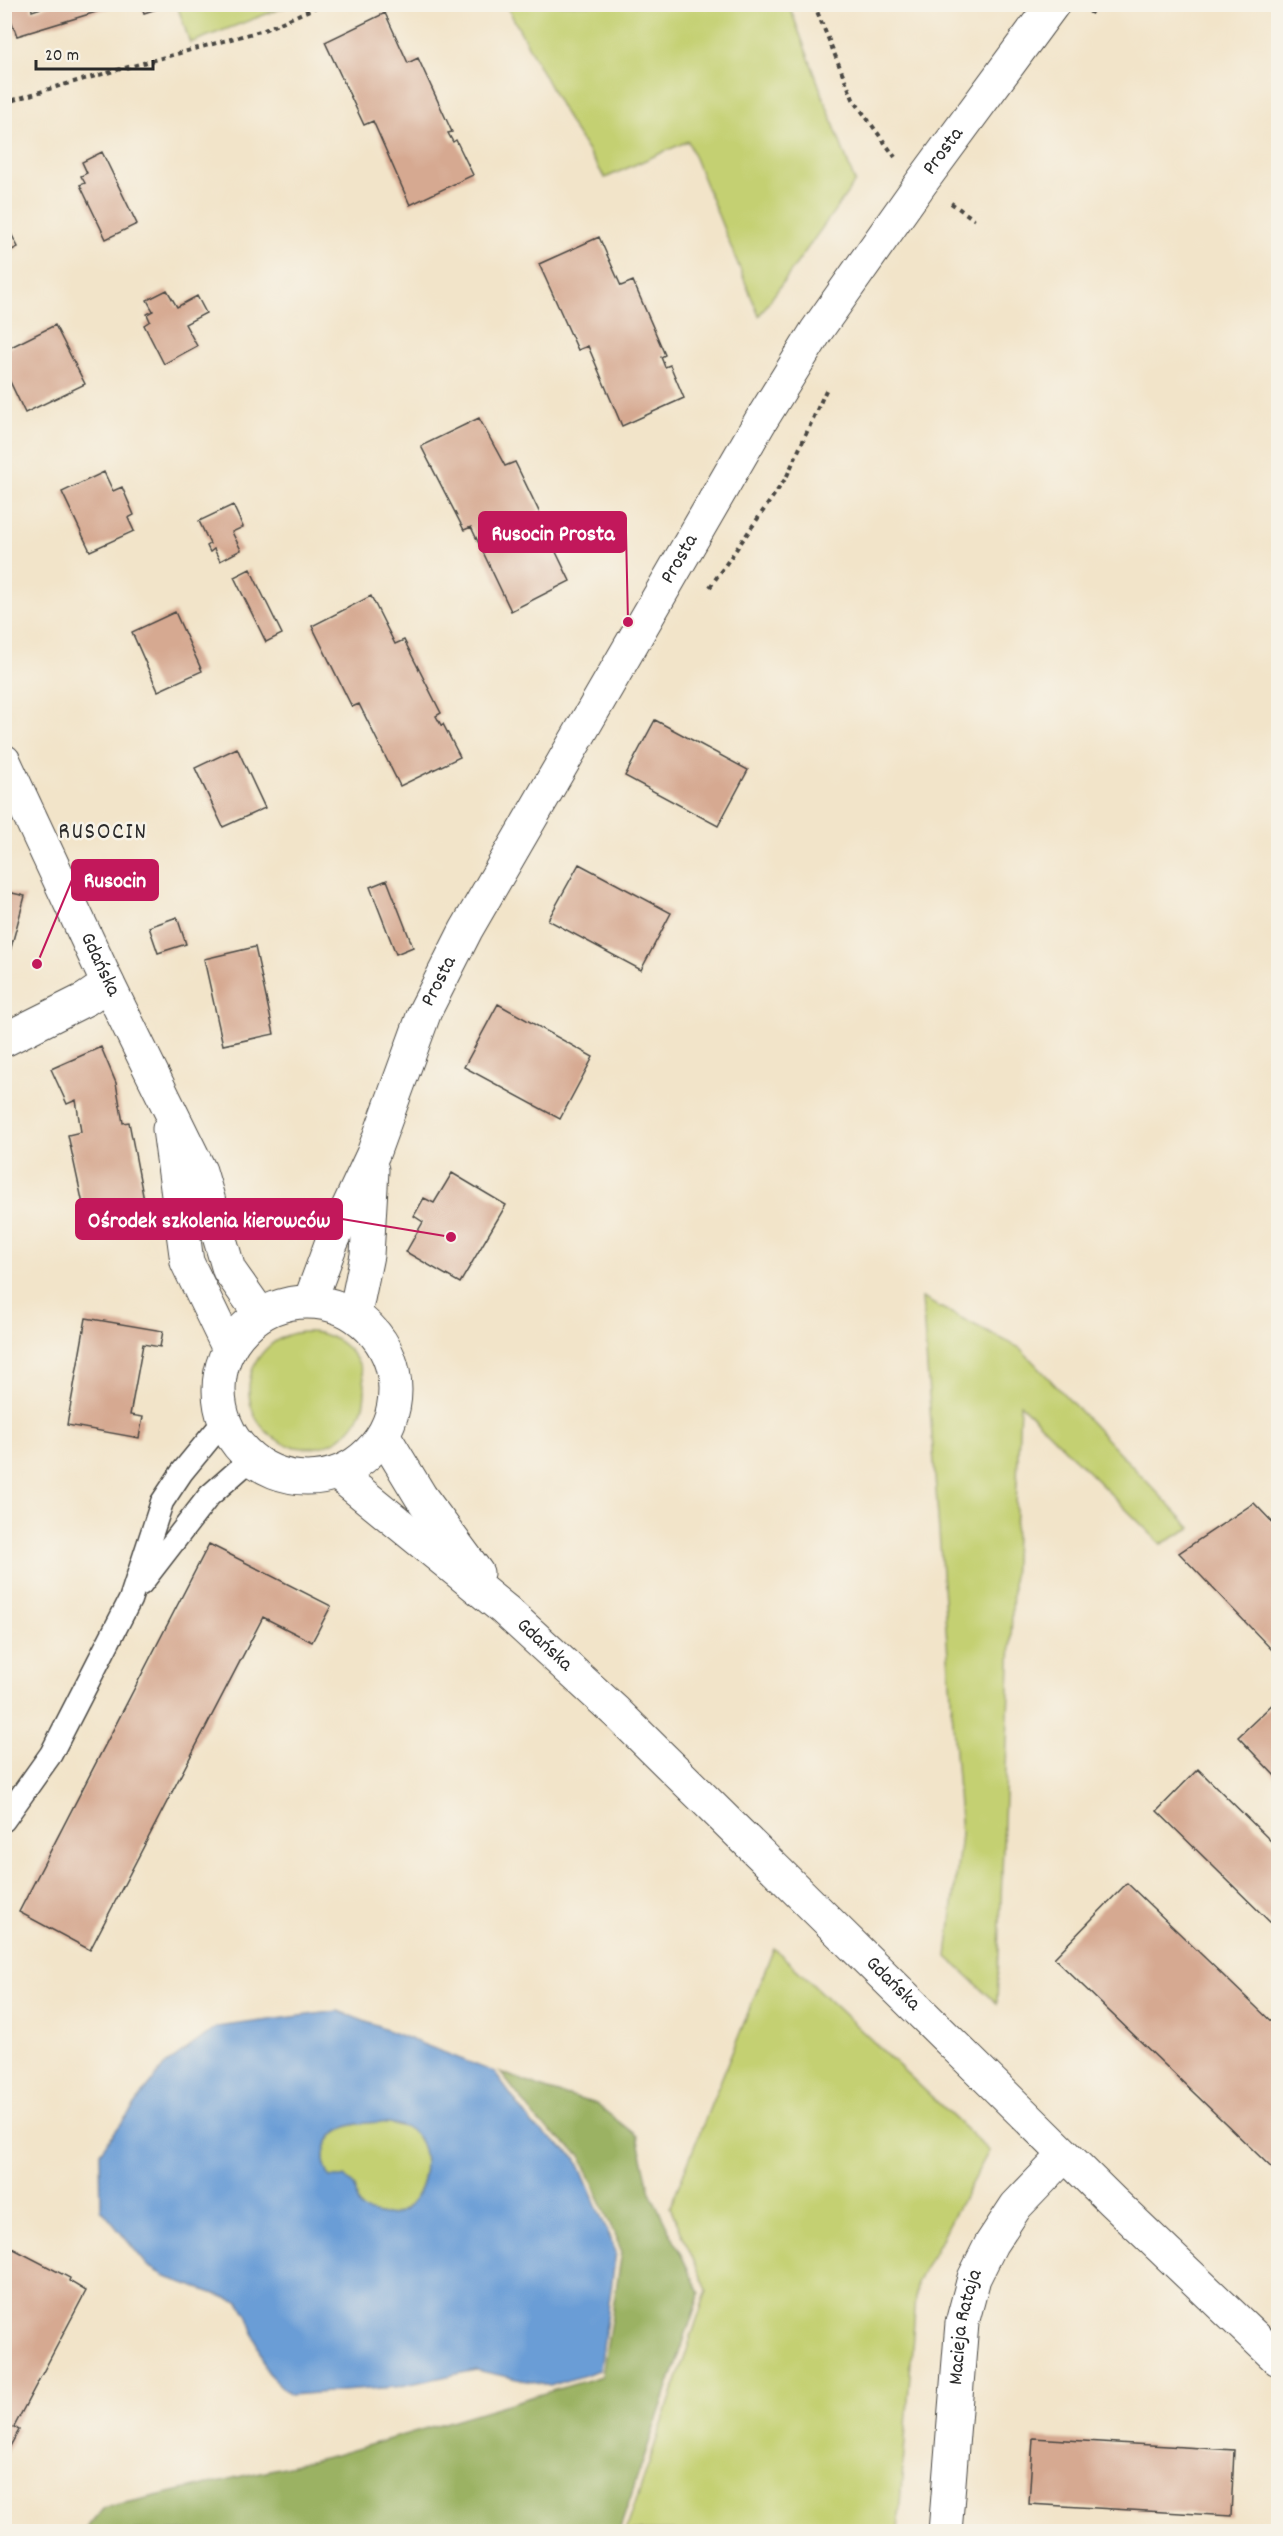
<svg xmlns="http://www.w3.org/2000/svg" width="1283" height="2536" viewBox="0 0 1283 2536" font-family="Dekko,sans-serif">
<rect width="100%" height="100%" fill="#f7f3e8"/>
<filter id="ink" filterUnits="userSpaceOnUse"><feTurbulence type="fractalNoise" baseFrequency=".0167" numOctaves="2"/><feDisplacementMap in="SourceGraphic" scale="12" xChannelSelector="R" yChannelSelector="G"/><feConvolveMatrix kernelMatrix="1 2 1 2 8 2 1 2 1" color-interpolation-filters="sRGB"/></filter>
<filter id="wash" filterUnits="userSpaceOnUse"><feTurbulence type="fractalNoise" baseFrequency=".008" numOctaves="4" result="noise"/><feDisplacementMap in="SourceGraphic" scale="24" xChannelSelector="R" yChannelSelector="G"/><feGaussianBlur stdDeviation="1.35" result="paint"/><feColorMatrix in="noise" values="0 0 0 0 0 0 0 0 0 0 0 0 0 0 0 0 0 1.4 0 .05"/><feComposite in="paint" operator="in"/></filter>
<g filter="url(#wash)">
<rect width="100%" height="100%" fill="#f2e4c9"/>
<path fill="#c4d072" stroke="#787e4e" stroke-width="1.5" d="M177 5V4L290 5 190 43Z
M506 5H789L855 182 759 316 688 141 605 178 571 125Z
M922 1298 1020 1348 1191 1528 1161 1544 1020 1404 997 2003 947 1957 961 1834Z
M249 1390a58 58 0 1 1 116 0a58 58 0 1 1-116 0Z
M774 1948 989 2151 917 2283 898 2531H626L707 2290 670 2207Z
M379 2122C390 2123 406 2125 414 2133 438 2158 420 2224 379 2214 374 2213 366 2212 362 2209 354 2203 358 2194 355 2187 353 2184 348 2180 345 2177H330C318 2157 324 2136 346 2127 356 2123 369 2123 379 2122Z"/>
<path fill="#9bb264" stroke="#636e48" stroke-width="1.5" d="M500 2072 548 2090 596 2104 637 2136 650 2192 700 2293 619 2531H84L103 2508 336 2455 602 2376 622 2252 581 2156 539 2122Z"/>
<path fill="#6a9dd6" stroke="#4a6480" stroke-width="1.5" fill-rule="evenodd" d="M338 2011 494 2072 533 2125 576 2158 616 2252 600 2370 550 2386 476 2370 396 2387 290 2395 267 2372 247 2314 239 2302 169 2278 148 2266 101 2209 100 2152 164 2066 217 2027ZM379 2122C390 2123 406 2125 414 2133 438 2158 420 2224 379 2214 374 2213 366 2212 362 2209 354 2203 358 2194 355 2187 353 2184 348 2180 345 2177H330C318 2157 324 2136 346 2127 356 2123 369 2123 379 2122Z"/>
<g id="blocks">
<path fill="#d6a991" d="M21 4H31L32 11 53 4 119 5 17 36 7 9Z
M141 4H169V5L144 13Z
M385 13 408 63 418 58 452 132 448 133 453 142 456 140 473 175 410 205 373 121 364 125 325 42Z
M102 152 137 224 106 239 80 185 85 183 81 176 87 173 82 162Z
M4 220 18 247 4 254Z
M599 237 621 286 633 281 665 355 661 357 665 367 670 365 684 398 622 426 588 346 578 350 539 264Z
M167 290 177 307 197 296 206 313 185 324 197 346 164 364 144 325 150 321 147 314 153 311 147 300Z
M55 325 85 384 25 413 5 371V350Z
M479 418 505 466 515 462 550 534 544 537 551 550 554 548 570 581 511 611 471 527 464 530 421 446Z
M104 472 113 491 122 487 134 515 128 518 134 531 90 551 62 492Z
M233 505 243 527 232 532 241 550 220 561 214 549 210 552 207 546 210 544 199 521Z
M250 569 282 634 266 642 234 577Z
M371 596 395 644 404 640 441 713 436 716 441 725 443 724 460 757 400 786 359 704 352 707 312 626Z
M175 612 202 671 158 691 132 632Z
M655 720 748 770 718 826 625 776Z
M237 748 265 808 223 827 195 768Z
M579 864 671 913 641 970 548 920Z
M387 880 413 947 396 954 370 887Z
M4 891 25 896 5 970H4Z
M177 917 186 944 158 953 149 927Z
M255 947 274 1034 223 1045 204 959Z
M498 1004 593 1057 560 1119 464 1067Z
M101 1047 116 1083 123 1123 129 1122 146 1211 120 1217 121 1226 108 1229 105 1220 87 1223 68 1135 81 1132 76 1100 67 1104 51 1069Z
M452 1173 506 1205 460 1283 406 1252 423 1222 414 1216 424 1198 434 1203Z
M86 1318 163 1331 160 1347 143 1344 130 1415 143 1417 139 1438 67 1425Z
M1254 1503 1278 1528V1645L1273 1651 1179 1553Z
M209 1544 331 1606 312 1642 263 1617 90 1950 19 1912Z
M1278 1699V1779L1238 1737Z
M1198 1769 1278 1848V1930L1157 1811Z
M1127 1883 1278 2028V2174L1054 1958Z
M4 2244 70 2278 69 2281 86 2291 14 2427 19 2430 4 2457Z
M1033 2438 1234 2450 1231 2516 1029 2504Z"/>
</g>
</g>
<g filter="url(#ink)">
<use href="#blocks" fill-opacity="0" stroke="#494743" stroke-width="1.5"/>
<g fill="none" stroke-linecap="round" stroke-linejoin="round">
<g stroke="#494743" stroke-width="25">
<path id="service" d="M141 1584 209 1496 251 1459
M4 1820 51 1754 130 1600 162 1502 182 1472 224 1421"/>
</g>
<g stroke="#494743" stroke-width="35">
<path id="minor" d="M4 1040 86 999 108 984"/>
</g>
<g stroke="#494743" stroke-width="35">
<g id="tertiary">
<path id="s1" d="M4 761 108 984 200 1171 229 1270 260 1314"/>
<path d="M169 1129 187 1262 229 1349"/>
<path id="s2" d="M310 1301 331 1244 373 1154 425 1011 466 930 760 422 817 330 921 183 1053 4"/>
<circle cx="307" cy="1390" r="88"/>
<path d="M355 1314 367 1255 372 1170"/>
<path d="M384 1436 421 1497 477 1573"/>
<path id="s3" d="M338 1474 505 1610 616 1712 1112 2201 1278 2359"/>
<path id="s4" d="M945 2532 962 2323 974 2278 991 2244 1016 2206 1065 2155"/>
</g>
</g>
<path stroke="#494743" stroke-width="4" stroke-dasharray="4.5 4.5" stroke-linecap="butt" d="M814 4 853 99 895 157
M1090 14 1096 4
M4 103 59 86 264 30 323 4
M951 203 975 220
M710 587 786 478 827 388"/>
<use href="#service" stroke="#fff" stroke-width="22"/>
<use href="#minor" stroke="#fff" stroke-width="33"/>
<use href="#tertiary" stroke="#fff" stroke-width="33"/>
</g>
</g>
<g text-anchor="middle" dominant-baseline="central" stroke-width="5" stroke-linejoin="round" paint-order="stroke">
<g font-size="21" fill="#2b2b2b" stroke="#f7f3e8">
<text stroke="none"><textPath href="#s2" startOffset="1317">Prosta</textPath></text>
<text stroke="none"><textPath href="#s2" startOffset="831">Prosta</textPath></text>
<text stroke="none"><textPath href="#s1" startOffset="225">Gdańska</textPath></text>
<text stroke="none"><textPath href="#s2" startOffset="345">Prosta</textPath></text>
<text stroke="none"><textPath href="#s3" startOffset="268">Gdańska</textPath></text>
<text stroke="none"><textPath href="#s3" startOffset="754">Gdańska</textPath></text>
<text stroke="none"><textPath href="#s4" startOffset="206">Macieja Rataja</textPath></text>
</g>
<g font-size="24" letter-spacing="1.5" fill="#2b2b2b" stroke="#f7f3e8">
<text x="103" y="833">RUSOCIN</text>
</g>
</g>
<path fill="none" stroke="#c2185b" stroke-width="2" d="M628 622L626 532M37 964L72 880M451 1237L342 1219"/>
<g fill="#c2185b" stroke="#f7f3e8" stroke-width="2">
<circle cx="628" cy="622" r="6"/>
<circle cx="37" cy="964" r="6"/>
<circle cx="451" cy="1237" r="6"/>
</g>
<g fill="#c2185b" stroke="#c2185b" stroke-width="2">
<rect x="479" y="512" width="147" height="40" rx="6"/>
<rect x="72" y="860" width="86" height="40" rx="6"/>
<rect x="76" y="1199" width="266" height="40" rx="6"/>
</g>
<g font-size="22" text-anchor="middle" font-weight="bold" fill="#fff">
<text x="553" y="540">Rusocin Prosta</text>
<text x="115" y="887">Rusocin</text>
<text x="209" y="1227">Ośrodek szkolenia kierowców</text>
</g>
<rect width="1283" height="2536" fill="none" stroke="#f7f3e8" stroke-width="24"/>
<path d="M36 60v9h117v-9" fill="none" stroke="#2b2b2b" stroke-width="3"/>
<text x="45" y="60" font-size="18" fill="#2b2b2b" stroke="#f7f3e8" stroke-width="4.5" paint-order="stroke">20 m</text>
</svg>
